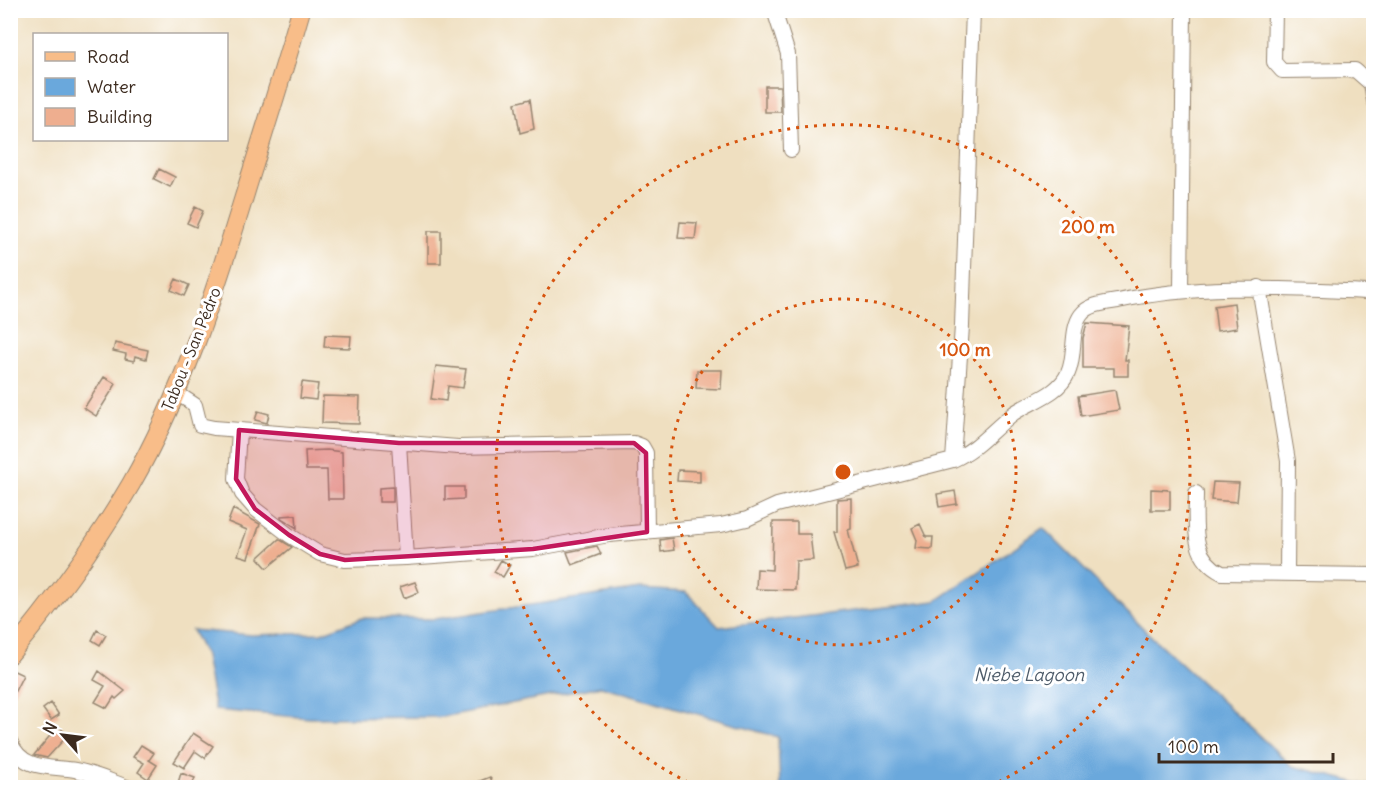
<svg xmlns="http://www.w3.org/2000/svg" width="1384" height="798" viewBox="0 0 1384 798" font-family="Delius,sans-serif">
<rect width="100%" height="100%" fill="#fff"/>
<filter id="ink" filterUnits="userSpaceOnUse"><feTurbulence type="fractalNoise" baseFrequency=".0167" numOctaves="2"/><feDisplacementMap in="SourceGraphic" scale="12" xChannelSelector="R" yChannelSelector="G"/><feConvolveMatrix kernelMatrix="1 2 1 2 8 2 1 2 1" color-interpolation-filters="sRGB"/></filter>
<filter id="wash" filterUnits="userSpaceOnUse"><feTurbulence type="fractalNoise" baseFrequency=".008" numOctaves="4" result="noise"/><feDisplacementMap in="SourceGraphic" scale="24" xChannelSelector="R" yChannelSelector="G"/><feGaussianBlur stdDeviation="1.35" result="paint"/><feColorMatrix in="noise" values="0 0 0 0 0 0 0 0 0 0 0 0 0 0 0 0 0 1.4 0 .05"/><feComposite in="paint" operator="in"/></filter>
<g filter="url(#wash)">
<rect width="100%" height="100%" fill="#efdfc0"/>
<path fill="#6aa8dc" stroke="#52697d" stroke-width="1.5" d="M1043 528 1153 638 1292 766 1373 787H780L778 737 601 686 442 717 310 718 215 710 205 656 192 630 252 635 321 633 362 618 435 619 640 589 686 592 719 627 936 601Z"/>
<g id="blocks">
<path fill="#eeae8f" d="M765 86H780L781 112H765Z
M530 99 534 129 520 133 515 103Z
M159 169 175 177 170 187 154 179Z
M195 207 203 211 196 227 187 223Z
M680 222 697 223 695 239 678 238Z
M428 231H441V263H428Z
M176 279 189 285 184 296 171 290Z
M1234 303 1237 328 1217 331 1214 306Z
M1087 323 1129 326 1125 360H1128V376H1114V368H1083V338Z
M325 335 351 336 350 348 324 347Z
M115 343 148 350 146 359 135 356 134 361 125 359 126 354 113 351Z
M436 366 466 369 463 388 448 386 446 401 431 399Z
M697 370H722L721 389 696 388Z
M104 377 116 384 96 416 84 408Z
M302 382 318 384 316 400 300 398Z
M1115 390 1119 410 1081 416 1078 396Z
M323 396 360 397 359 424 322 423Z
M258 411 269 414 267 423 255 420Z
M327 450 342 452 343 499H328L327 470H306L305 451Z
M678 470 700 471V482L677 481Z
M1213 482 1239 483 1237 502 1211 500Z
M393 487V502H379V488Z
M445 487H464V499L445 500Z
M1151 489 1170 490V510H1151Z
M955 491 957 504 939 507 937 494Z
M851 498V529L848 530 858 568 845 571 834 532H837V499Z
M233 509 260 524 248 558 238 555 247 530 228 522Z
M296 515 297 528 281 518V516Z
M773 522H797V534H810L813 560 796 561 795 590 756 589 757 569 772 570Z
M920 524 926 537H933L932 549 916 548 917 540 912 528Z
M672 538 674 550 661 552 660 540Z
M279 539 292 547 267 568 258 558Z
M597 546 601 554 572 565 567 552Z
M501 560 510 565 503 577 494 572Z
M415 582 419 592 404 598 400 587Z
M97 630 106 635 100 645 92 640Z
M10 669 23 675 10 701Z
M99 671 125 691 116 699 114 697 107 708 95 702 105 686 94 680Z
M51 703 59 715 51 720 43 709Z
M58 726 68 735 47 758 34 755Z
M193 733 213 746 205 758 195 751 184 768 174 762Z
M141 745 154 753 149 760 157 765 148 779 138 772 144 763 133 757Z
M181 773 195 778 191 788 178 783Z
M490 777 495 788H465V787Z"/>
</g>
</g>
<g filter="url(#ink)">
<use href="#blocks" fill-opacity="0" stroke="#95846f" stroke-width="1.5"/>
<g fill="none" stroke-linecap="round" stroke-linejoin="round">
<g stroke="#95846f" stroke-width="16">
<path id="minor" d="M774 10 788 54 791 150
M1275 10 1274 62 1282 71 1355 70 1371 84 1374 101
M1259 287 1288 461 1287 574
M1181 290 1184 10
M175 392 195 405 200 425 214 428 458 447 634 443 642 446 646 453 647 532
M239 430 236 479 242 494 255 509 289 535 320 554 345 560 406 558 533 549 609 535 721 525 747 519 777 505 953 460C978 449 993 429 1014 413 1032 401 1059 394 1068 373 1076 356 1070 330 1081 315 1089 304 1106 303 1118 301 1203 283 1287 289 1374 292
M399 443 406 558
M953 460 962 326 973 10
M1196 493C1196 524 1190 558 1222 573L1374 575
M10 741C22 771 49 766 75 770 94 773 112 782 130 788"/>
</g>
<g stroke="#95846f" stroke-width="20">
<path id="major" d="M10 654C55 600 96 544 131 484 182 395 214 295 244 197 263 135 283 73 301 10"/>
</g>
<use href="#minor" stroke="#fff" stroke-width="14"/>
<use href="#major" stroke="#f8bd89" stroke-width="18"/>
</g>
</g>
<path fill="#c2185b" fill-opacity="0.2" stroke="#c2185b" stroke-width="4.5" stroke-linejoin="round" d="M239 430 399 443H634L646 453 647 532 533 549 345 560 320 554 289 535 255 509 236 479Z"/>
<g fill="none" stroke="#d7540e" stroke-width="3" stroke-dasharray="3 6">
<circle cx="843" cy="472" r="173"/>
<path d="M696 786A347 347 0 1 1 990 786"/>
</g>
<g text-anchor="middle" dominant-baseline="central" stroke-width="6" stroke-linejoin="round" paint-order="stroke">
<g font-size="16" fill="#3b2a1e" stroke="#fff">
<text transform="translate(191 349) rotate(-68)">Tabou - San Pédro</text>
</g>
<g font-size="18" font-style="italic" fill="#4e5c6a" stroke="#fff">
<text x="1029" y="674">Niebe Lagoon</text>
</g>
</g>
<circle cx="843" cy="472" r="9" fill="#d7540e" stroke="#fff" stroke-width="3"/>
<g font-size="18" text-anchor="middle" font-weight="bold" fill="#d7540e" stroke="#fff" stroke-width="6" stroke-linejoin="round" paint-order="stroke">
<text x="1088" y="233">200 m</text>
<text x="965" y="356">100 m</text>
</g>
<rect width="1384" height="798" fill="none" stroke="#fff" stroke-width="36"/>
<rect x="33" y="33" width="195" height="108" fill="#ffffff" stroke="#b1aaa5" stroke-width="1.5"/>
<rect x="45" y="52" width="30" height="9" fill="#f8bd89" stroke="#b1aaa5" stroke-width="1.5"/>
<text x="87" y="63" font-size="18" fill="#3b2a1e">Road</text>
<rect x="45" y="78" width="30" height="18" fill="#6aa8dc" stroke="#b1aaa5" stroke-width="1.5"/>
<text x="87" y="93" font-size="18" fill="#3b2a1e">Water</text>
<rect x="45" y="108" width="30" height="18" fill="#eeae8f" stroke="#b1aaa5" stroke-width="1.5"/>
<text x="87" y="123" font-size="18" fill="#3b2a1e">Building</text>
<g transform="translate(63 735) rotate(298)" stroke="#ffffff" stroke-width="4.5" paint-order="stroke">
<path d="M0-4.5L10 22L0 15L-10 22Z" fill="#3b2a1e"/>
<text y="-9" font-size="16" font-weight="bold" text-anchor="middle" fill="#3b2a1e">N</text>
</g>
<path d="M1159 753v9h174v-9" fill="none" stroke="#3b2a1e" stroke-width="3"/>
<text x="1168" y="753" font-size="18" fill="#3b2a1e" stroke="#ffffff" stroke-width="4.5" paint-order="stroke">100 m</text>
</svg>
